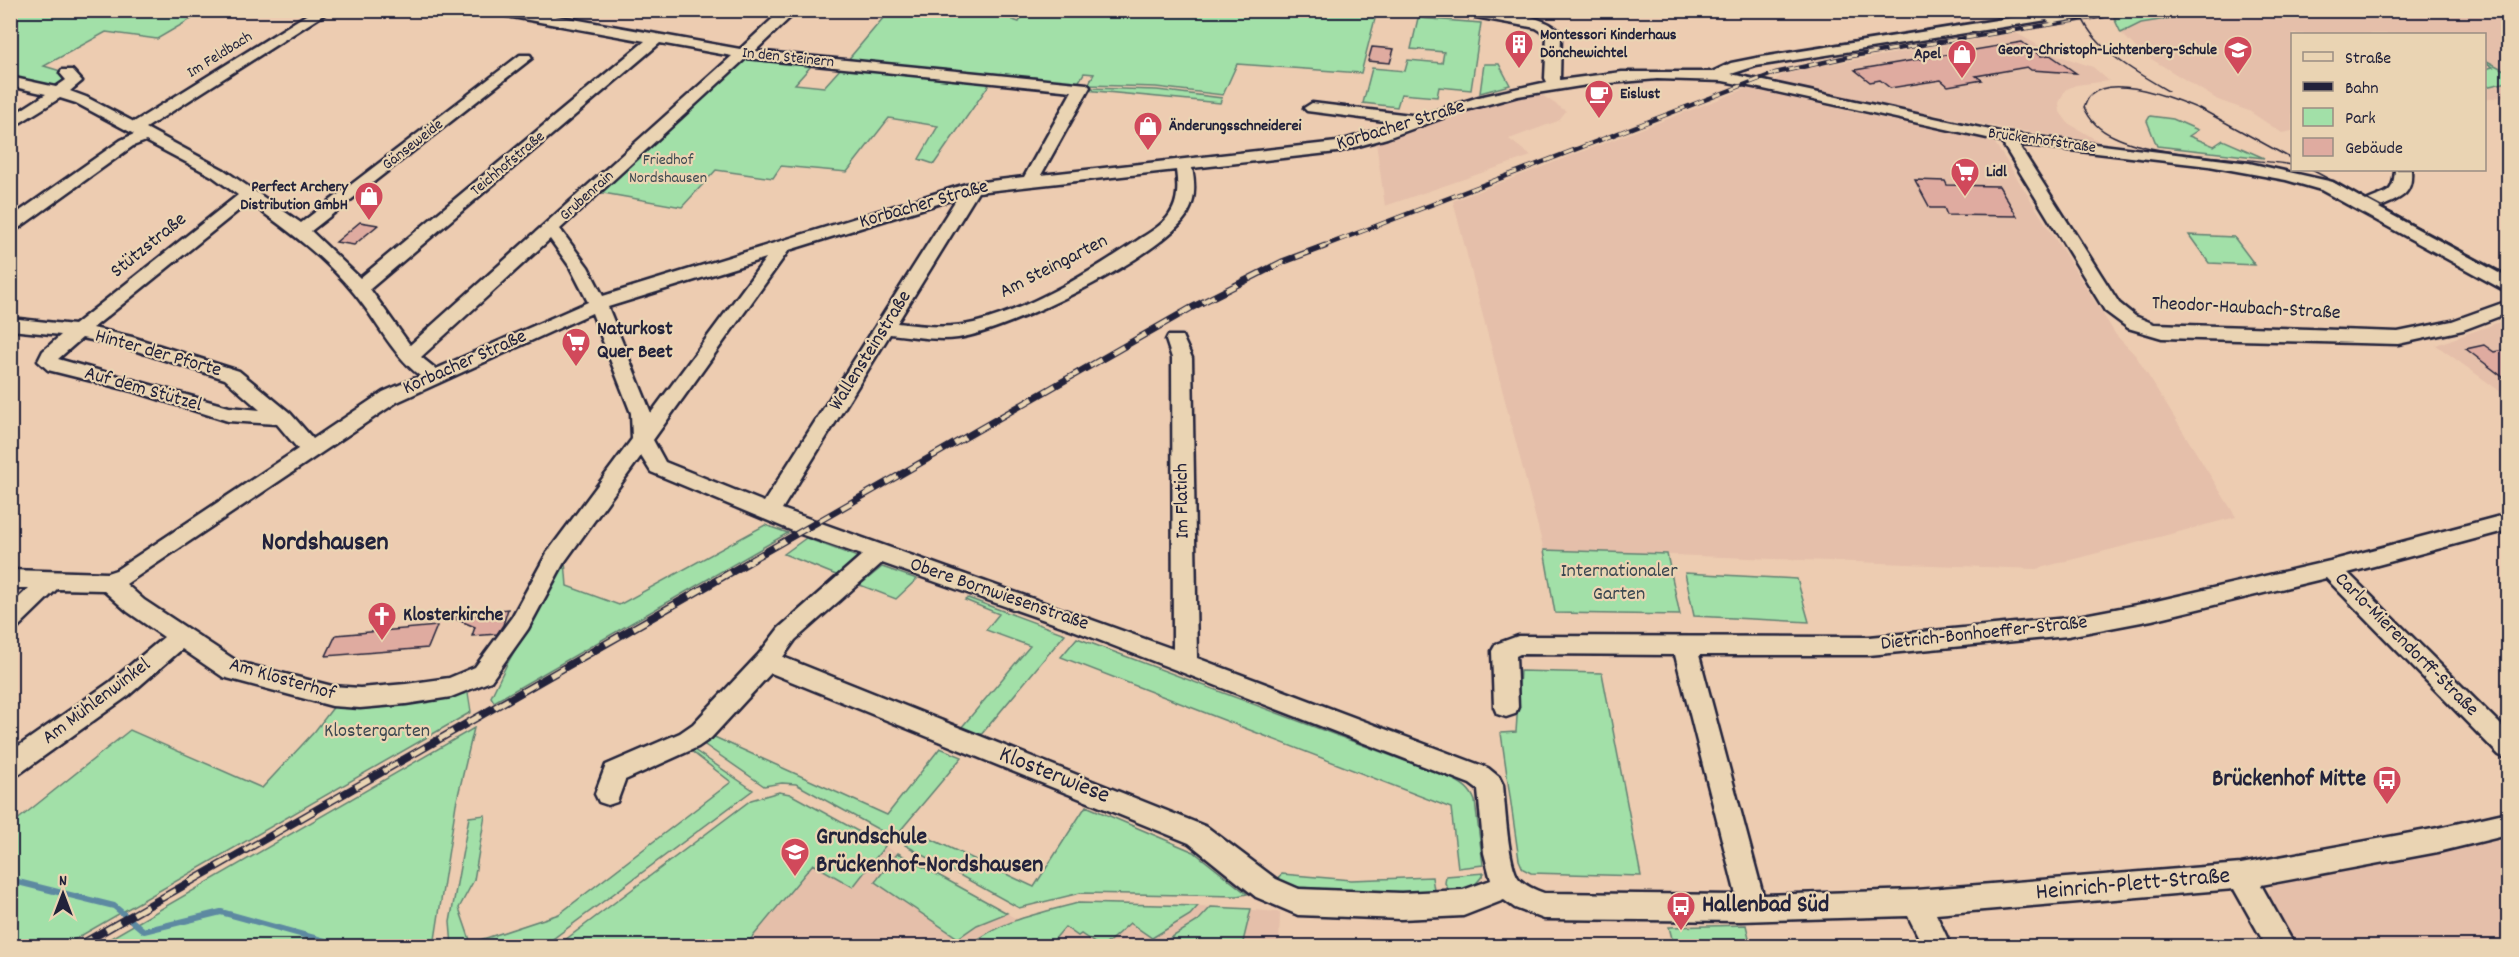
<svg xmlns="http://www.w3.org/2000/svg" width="2519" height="957" viewBox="0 0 2519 957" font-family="Dekko,sans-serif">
<rect width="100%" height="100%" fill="#edccb1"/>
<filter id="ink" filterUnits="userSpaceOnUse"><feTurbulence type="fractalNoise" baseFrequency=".0167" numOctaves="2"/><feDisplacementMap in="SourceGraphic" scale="12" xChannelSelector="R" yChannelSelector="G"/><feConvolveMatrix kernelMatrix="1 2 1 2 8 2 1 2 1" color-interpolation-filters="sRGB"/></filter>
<g filter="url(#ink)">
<path fill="#e5bfaa" d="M2216 11H2508V95L2485 100 2484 34H2292V131L2282 133 2249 111 2218 100 2140 52 2121 33 2141 23Z
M2016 33 2054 54 2093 67 2109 81 2076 85 2065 90 2059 103 2060 112 2068 123 2100 142 2002 128 1928 113 1900 111 1773 82 1782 75 1808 68Z
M1748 88 1880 118 1993 140 2116 335 2136 356 2236 517 2036 569 1544 550 1453 201Z
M1539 93 1566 111 1558 121 1509 139 1531 156 1385 206 1376 142 1446 118Z
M2508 319V397L2436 345Z
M779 792 790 794 1017 919 1078 903 1198 906 1280 912 1279 946H557L751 800Z
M2508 839V946H2292L2271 909 2268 894 2272 885Z"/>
<path fill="#a2e0a8" stroke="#628172" stroke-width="1.5" d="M1027 10 1377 11 1361 73 1237 64 1223 95 1156 87 1088 85 1094 74 1084 73 1078 83 847 61 889 11H1019L1013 20 1019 22Z
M11 11H205L157 39 106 32 44 66 67 73 75 81 59 92 11 81Z
M2161 11V10L2217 11 2141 23 2121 33 2114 18Z
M1418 18 1481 23 1471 90 1439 87 1437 97 1401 94 1397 107 1363 103 1372 68 1405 71 1408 60 1442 63 1444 52 1411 49Z
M745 54 812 65 795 84 824 87 841 68 991 82 934 164 919 159 938 126 889 118 847 172 781 166 773 178 716 170 682 207 592 191Z
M2485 60 2508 72V82L2485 87V69L2493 67 2485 62Z
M1484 64H1499L1510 85 1480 93Z
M1087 88 1157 90 1222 98 1220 103 1086 90Z
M2150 116 2173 119 2198 130 2189 136 2214 146 2223 140 2264 158 2157 146 2147 121Z
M2189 235 2234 237 2255 265 2209 263Z
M765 525 788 533 494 702 491 697 506 666 565 561 567 586 619 605Z
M806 538 860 558 841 577 784 554Z
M1544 550 1667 554 1680 615 1555 613Z
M882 567 917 579 896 599 860 585Z
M1685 573 1797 579 1809 622 1694 616Z
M968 598 1065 634 980 736 961 728 1030 646 986 630 999 614 965 600Z
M1077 638 1453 779C1464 785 1471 790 1475 801L1483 865 1458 868 1451 808 1061 657Z
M1520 671 1602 673 1641 876 1531 873 1523 869 1519 860 1501 733 1516 732Z
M468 693 471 712 63 946H11V825L130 730 262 788 315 731 335 705 400 703Z
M474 728 456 804 434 946H97Z
M710 735 887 815 940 748 962 757 894 838 796 784 782 783 764 786 702 743Z
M694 750 753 790 550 941 537 946H452L450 922 469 817 485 815 474 880 459 908 471 943 559 914 731 782 691 751Z
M779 792 790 794 885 846 853 887 813 864 745 946H557L751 800Z
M1086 806 1194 852 1247 894 1237 896 1080 893 1019 908 905 845 916 832 1034 887Z
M898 853 1007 913 977 925 958 938 875 882Z
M1484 873C1475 888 1466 892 1449 891L1445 883 1446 876Z
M1282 874 1351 880 1432 877 1435 897 1284 886 1275 880Z
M1078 903 1198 906 1190 915 1152 938 1130 923 1104 946H1099L1081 934 1078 936 1065 927 1053 941 1060 946H969C1001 920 1040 913 1078 903Z
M1211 907 1251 909 1242 946H1165L1161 944 1198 921Z
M1746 925 1751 946H1674L1669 927Z"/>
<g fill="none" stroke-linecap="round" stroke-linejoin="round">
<path stroke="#5d89a1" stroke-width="6" d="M10 880 114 906 144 931 221 912 343 946"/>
</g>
<path fill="#dfaba0" stroke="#22223b" stroke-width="1.5" d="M2022 42 2041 56 2050 55 2076 73 2031 70 2027 67 1976 76 1982 80 1948 86 1941 80 1890 88 1880 80 1870 82 1855 70Z
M1372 47 1394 49 1390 63 1368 61Z
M1915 180 1945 181 1947 185 1999 186 2017 216 1947 215 1944 208H1930Z
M360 222 378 225 354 245 336 242Z
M2484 345 2494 352 2508 349V381L2466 349Z
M508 609 503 625 497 634 472 636 475 627 451 617 478 615 480 612Z
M437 626 428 648 326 656 336 635Z"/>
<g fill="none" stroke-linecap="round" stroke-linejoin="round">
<g stroke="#22223b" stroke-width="5">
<path id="minor" d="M314 10H331L146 128 224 170 301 223 520 55H530L532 58 311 231 360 278 645 41 496 14 489 10H523L740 49 782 10H798L755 51 1087 84 1090 87 1041 175 1337 142 1400 123 1307 111 1304 108 1312 103 1419 116 1479 97 1547 82 1545 78 1547 35 1536 28 1459 14 1452 10C1480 10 1542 10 1561 33L1560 80 1622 72H1712L1731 63 1756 58 2053 11 2058 12 2060 15 2058 18 2053 19 1756 66 1731 74 2004 133 2249 163 2333 182 2366 201C2388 191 2393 195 2395 170H2411C2413 196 2400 198 2379 208L2508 278V290L2502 289 2321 190 2286 180 2209 166 2018 144 2119 303 2135 316 2154 324 2398 332 2452 321 2508 301V313L2463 330 2398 344 2162 338 2128 328 2105 311 2001 141 1759 88 1723 81 1657 79 1587 85 1518 96 1459 112 1387 138 1337 152 1192 168C1195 183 1196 199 1188 213 1164 256 1008 331 958 338 936 341 912 336 890 334L782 509 1173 649 1172 358 1166 340 1168 336H1182L1192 358 1197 658 1488 768 1499 777 1503 785C1505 805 1508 866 1519 879 1526 886 1535 890 1544 893L1736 895 1675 655 1520 654 1516 656 1518 707 1515 714 1506 717 1497 714 1494 707 1492 651 1496 644 1518 636 1869 637 2068 618 2152 602 2330 561 2508 514V530L2348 573 2508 732V759L2499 755 2326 578 2152 620 2068 636 1869 655H1699L1763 895 1916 890 2241 864 2438 828 2508 812V835L2438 852 2261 885 2295 946H2266L2234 889 1936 914 1951 946H1923L1908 916 1741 921 1544 919 1515 908 1504 900 1463 916 1401 919 1298 915 1256 897 1189 843 771 673 711 738 698 747 625 780 617 802 608 805 599 802 595 794 606 765 680 733 693 724 759 654 779 628 862 555 800 534 651 472 641 456 563 564 528 629 491 681 451 697 406 704 360 708 332 706 223 677 182 649 128 696 19 774 10 777V752L110 682 164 637 128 612 103 590 57 589 18 627 10 630V606L29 588H10V570L107 573 116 570 298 449 277 424 228 421 136 392 48 370 38 361 43 351 61 335 10 330V318L74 325 238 195 212 176 146 141 133 146 16 230 10 231V218L121 140 134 134 76 103 60 98 10 129V117L46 94 10 86V77L56 87 66 80 60 73 62 70H72L82 81 70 91 86 97 134 122ZM660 43 732 56 410 345 370 289ZM746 58 1072 91 1024 177 966 184 603 296 588 267 560 229ZM1176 170C1178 185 1179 201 1170 214 1163 225 1149 233 1138 240 1091 272 1030 309 974 323 949 329 923 326 897 323L978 192ZM957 198 764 502 665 462 653 440 789 250ZM249 202C286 229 325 257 354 293 378 322 390 352 420 376L383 392 313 439 290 413 239 371 132 337 93 328ZM550 239 570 267 588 302 436 369 421 357ZM766 258 651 413 608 307ZM592 313 631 413 632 439 547 553 512 617 475 667 449 678 406 684 360 688 332 686 238 662 144 600 126 584 397 402ZM82 338 121 346 225 379 260 410 229 407 58 359ZM882 563 1073 630 1470 784 1478 790 1484 853 1491 880 1463 890 1401 893 1299 889 1276 879 1207 827 783 657 795 640Z"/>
</g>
<use href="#minor" fill="#ead4b3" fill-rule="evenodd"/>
<path stroke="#22223b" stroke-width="1.5" d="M2079 10C2092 49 2134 71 2168 91
M2199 108 2292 159
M2206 112C2181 101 2115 73 2091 95 2088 97 2086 103 2084 107 2090 121 2099 130 2113 136 2158 158 2240 156 2292 165
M2312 170 2508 275"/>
<g stroke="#22223b" stroke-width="4.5">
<path id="rail-far2" d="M1321 247 1775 73 1852 56 2142 10"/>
</g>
<g stroke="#22223b" stroke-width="7">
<path id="rail-far1" d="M751 560 1191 308 1282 262 1325 246"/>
</g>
<g stroke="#22223b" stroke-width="8">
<path id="rail" d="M78 946 754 559"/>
</g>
<use href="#rail-far2" stroke="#ead4b3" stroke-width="3" stroke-dasharray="10" stroke-linecap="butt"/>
<use href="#rail-far1" stroke="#ead4b3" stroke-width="4.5" stroke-dasharray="13" stroke-linecap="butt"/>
<use href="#rail" stroke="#ead4b3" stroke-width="5" stroke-dasharray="16" stroke-linecap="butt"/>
<g stroke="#22223b" stroke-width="19" stroke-linecap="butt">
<path id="minor-bridge" d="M2053 15 2083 10"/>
</g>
<use href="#minor-bridge" stroke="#ead4b3" stroke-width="16"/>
</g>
</g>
<defs>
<g id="building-pin" transform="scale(1.5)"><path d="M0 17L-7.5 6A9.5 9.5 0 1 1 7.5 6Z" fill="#d1495b" stroke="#ead4b3"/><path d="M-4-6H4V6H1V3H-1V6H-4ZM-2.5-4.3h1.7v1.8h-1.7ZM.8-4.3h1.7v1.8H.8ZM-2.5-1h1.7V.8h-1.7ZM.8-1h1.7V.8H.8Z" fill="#fff"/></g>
<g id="school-pin" transform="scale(1.5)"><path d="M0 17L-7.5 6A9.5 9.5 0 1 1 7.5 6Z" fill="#d1495b" stroke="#ead4b3"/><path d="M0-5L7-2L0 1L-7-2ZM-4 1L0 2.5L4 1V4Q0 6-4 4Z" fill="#fff"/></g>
<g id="shop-pin" transform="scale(1.5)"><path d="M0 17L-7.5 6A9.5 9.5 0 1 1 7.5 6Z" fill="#d1495b" stroke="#ead4b3"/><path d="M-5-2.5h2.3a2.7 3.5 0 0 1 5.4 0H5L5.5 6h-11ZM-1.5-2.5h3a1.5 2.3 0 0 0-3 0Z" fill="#fff"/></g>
<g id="cafe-pin" transform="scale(1.5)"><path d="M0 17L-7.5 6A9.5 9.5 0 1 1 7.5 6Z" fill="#d1495b" stroke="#ead4b3"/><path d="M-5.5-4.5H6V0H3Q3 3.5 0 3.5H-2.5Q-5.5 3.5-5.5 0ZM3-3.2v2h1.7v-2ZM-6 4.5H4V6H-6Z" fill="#fff"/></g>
<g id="supermarket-pin" transform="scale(1.5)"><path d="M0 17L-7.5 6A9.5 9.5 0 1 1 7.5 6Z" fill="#d1495b" stroke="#ead4b3"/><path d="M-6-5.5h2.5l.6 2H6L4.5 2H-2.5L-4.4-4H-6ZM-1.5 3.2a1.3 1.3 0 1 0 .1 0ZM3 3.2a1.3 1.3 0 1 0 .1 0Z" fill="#fff"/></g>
<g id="church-pin" transform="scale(1.5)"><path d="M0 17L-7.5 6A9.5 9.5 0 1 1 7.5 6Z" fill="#d1495b" stroke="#ead4b3"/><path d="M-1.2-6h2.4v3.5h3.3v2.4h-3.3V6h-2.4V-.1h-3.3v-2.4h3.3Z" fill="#fff"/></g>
<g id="bus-pin" transform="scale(1.5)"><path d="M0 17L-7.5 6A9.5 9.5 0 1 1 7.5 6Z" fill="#d1495b" stroke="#ead4b3"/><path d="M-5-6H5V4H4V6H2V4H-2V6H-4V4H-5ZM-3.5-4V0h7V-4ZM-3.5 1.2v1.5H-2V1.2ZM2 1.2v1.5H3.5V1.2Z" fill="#fff"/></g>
</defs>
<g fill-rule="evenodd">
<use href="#building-pin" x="1519" y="44"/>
<use href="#school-pin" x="2238" y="50"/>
<use href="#shop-pin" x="1962" y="54"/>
<use href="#cafe-pin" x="1599" y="94"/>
<use href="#shop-pin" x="1148" y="126"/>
<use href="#supermarket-pin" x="1965" y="172"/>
<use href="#shop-pin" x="369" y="196"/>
<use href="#supermarket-pin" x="576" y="342"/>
<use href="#church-pin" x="382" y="616"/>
<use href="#bus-pin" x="2387" y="780"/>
<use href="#school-pin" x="795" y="852"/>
<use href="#bus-pin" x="1681" y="906"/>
</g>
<g text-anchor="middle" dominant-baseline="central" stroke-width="4.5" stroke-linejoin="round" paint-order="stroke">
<g font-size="16" font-weight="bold" fill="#22223b" stroke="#ead4b3" text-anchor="start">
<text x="1540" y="35">Montessori Kinderhaus<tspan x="1540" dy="18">Dönchewichtel</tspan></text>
<text x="2217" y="50" text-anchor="end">Georg-Christoph-Lichtenberg-Schule</text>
<text x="1941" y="54" text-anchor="end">Apel</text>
<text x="1620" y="94">Eislust</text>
<text x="1169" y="126">Änderungsschneiderei</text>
<text x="1986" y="172">Lidl</text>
<text x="348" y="187" text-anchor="end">Perfect Archery<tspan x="348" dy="18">Distribution GmbH</tspan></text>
</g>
<g font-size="16" fill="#22223b" stroke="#ead4b3">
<text transform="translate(220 55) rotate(-32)">Im Feldbach</text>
<text transform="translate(788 58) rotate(6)">In den Steinern</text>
<text transform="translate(2042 141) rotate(8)">Brückenhofstraße</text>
<text transform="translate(413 145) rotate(-38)">Gänseweide</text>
<text transform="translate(508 164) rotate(-40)">Teichhofstraße</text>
<text transform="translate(587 196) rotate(-42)">Grubenrain</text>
</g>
<g font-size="16" fill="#3c4851" stroke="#ead4b3">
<text x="668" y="160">Friedhof<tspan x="668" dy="18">Nordshausen</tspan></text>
</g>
<g font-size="20" fill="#22223b" stroke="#ead4b3">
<text transform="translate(1401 126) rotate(-17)">Korbacher Straße</text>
<text transform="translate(924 205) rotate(-16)">Korbacher Straße</text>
<text transform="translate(149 246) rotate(-39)">Stützstraße</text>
<text transform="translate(1054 267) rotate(-27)">Am Steingarten</text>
<text transform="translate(2246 309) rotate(3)">Theodor-Haubach-Straße</text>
<text transform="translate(871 351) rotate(-58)">Wallensteinstraße</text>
<text transform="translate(158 354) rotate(16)">Hinter der Pforte</text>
<text transform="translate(465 363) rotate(-24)">Korbacher Straße</text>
<text transform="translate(143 390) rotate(16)">Auf dem Stützel</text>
<text transform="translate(1183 501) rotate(-91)">Im Flatich</text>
<text transform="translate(999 595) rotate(19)">Obere Bornwiesenstraße</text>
<text transform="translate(1984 634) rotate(-6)">Dietrich-Bonhoeffer-Straße</text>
<text transform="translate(2406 645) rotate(45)">Carlo-Mierendorff-Straße</text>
<text transform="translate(282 680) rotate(16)">Am Klosterhof</text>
<text transform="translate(97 702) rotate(-37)">Am Mühlenwinkel</text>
</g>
<g font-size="20" font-weight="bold" fill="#22223b" stroke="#ead4b3" text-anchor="start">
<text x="597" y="330">Naturkost<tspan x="597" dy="23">Quer Beet</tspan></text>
<text x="403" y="616">Klosterkirche</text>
</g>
<g font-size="20" fill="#3c4851" stroke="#ead4b3">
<text x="1619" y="572">Internationaler<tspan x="1619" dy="23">Garten</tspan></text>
<text x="377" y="732">Klostergarten</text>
</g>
<g font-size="24" fill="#22223b" stroke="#ead4b3">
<text transform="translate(1054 776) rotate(22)">Klosterwiese</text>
<text transform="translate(2133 885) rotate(-5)">Heinrich-Plett-Straße</text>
</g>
<g font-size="24" font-weight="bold" fill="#22223b" stroke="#ead4b3" text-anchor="start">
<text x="2366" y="780" text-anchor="end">Brückenhof Mitte</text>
<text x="816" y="838">Grundschule<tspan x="816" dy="28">Brückenhof-Nordshausen</tspan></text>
<text x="1702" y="906">Hallenbad Süd</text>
</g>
<g font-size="26" font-weight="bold" fill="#22223b" stroke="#ead4b3">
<text x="325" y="543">Nordshausen</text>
</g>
</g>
<rect width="2519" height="957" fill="none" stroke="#ead4b3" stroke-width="36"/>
<rect x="18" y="18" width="2483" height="921" fill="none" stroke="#22223b" stroke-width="2" filter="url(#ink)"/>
<rect x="2291" y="33" width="195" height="138" fill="#ead4b3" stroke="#9a8d83" stroke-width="1.5"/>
<rect x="2303" y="52" width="30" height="9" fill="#ead4b3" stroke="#9a8d83" stroke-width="1.5"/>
<text x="2345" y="63" font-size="18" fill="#22223b">Straße</text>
<rect x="2303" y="82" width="30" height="9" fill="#22223b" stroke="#9a8d83" stroke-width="1.5"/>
<text x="2345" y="93" font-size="18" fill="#22223b">Bahn</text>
<rect x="2303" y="108" width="30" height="18" fill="#a2e0a8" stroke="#9a8d83" stroke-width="1.5"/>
<text x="2345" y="123" font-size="18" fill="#22223b">Park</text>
<rect x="2303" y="138" width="30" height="18" fill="#dfaba0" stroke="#9a8d83" stroke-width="1.5"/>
<text x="2345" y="153" font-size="18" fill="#22223b">Gebäude</text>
<g transform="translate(63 894)" stroke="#ead4b3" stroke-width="4.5" paint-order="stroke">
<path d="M0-4.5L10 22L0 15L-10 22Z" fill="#22223b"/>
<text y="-9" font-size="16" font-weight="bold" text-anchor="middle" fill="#22223b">N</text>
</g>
</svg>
